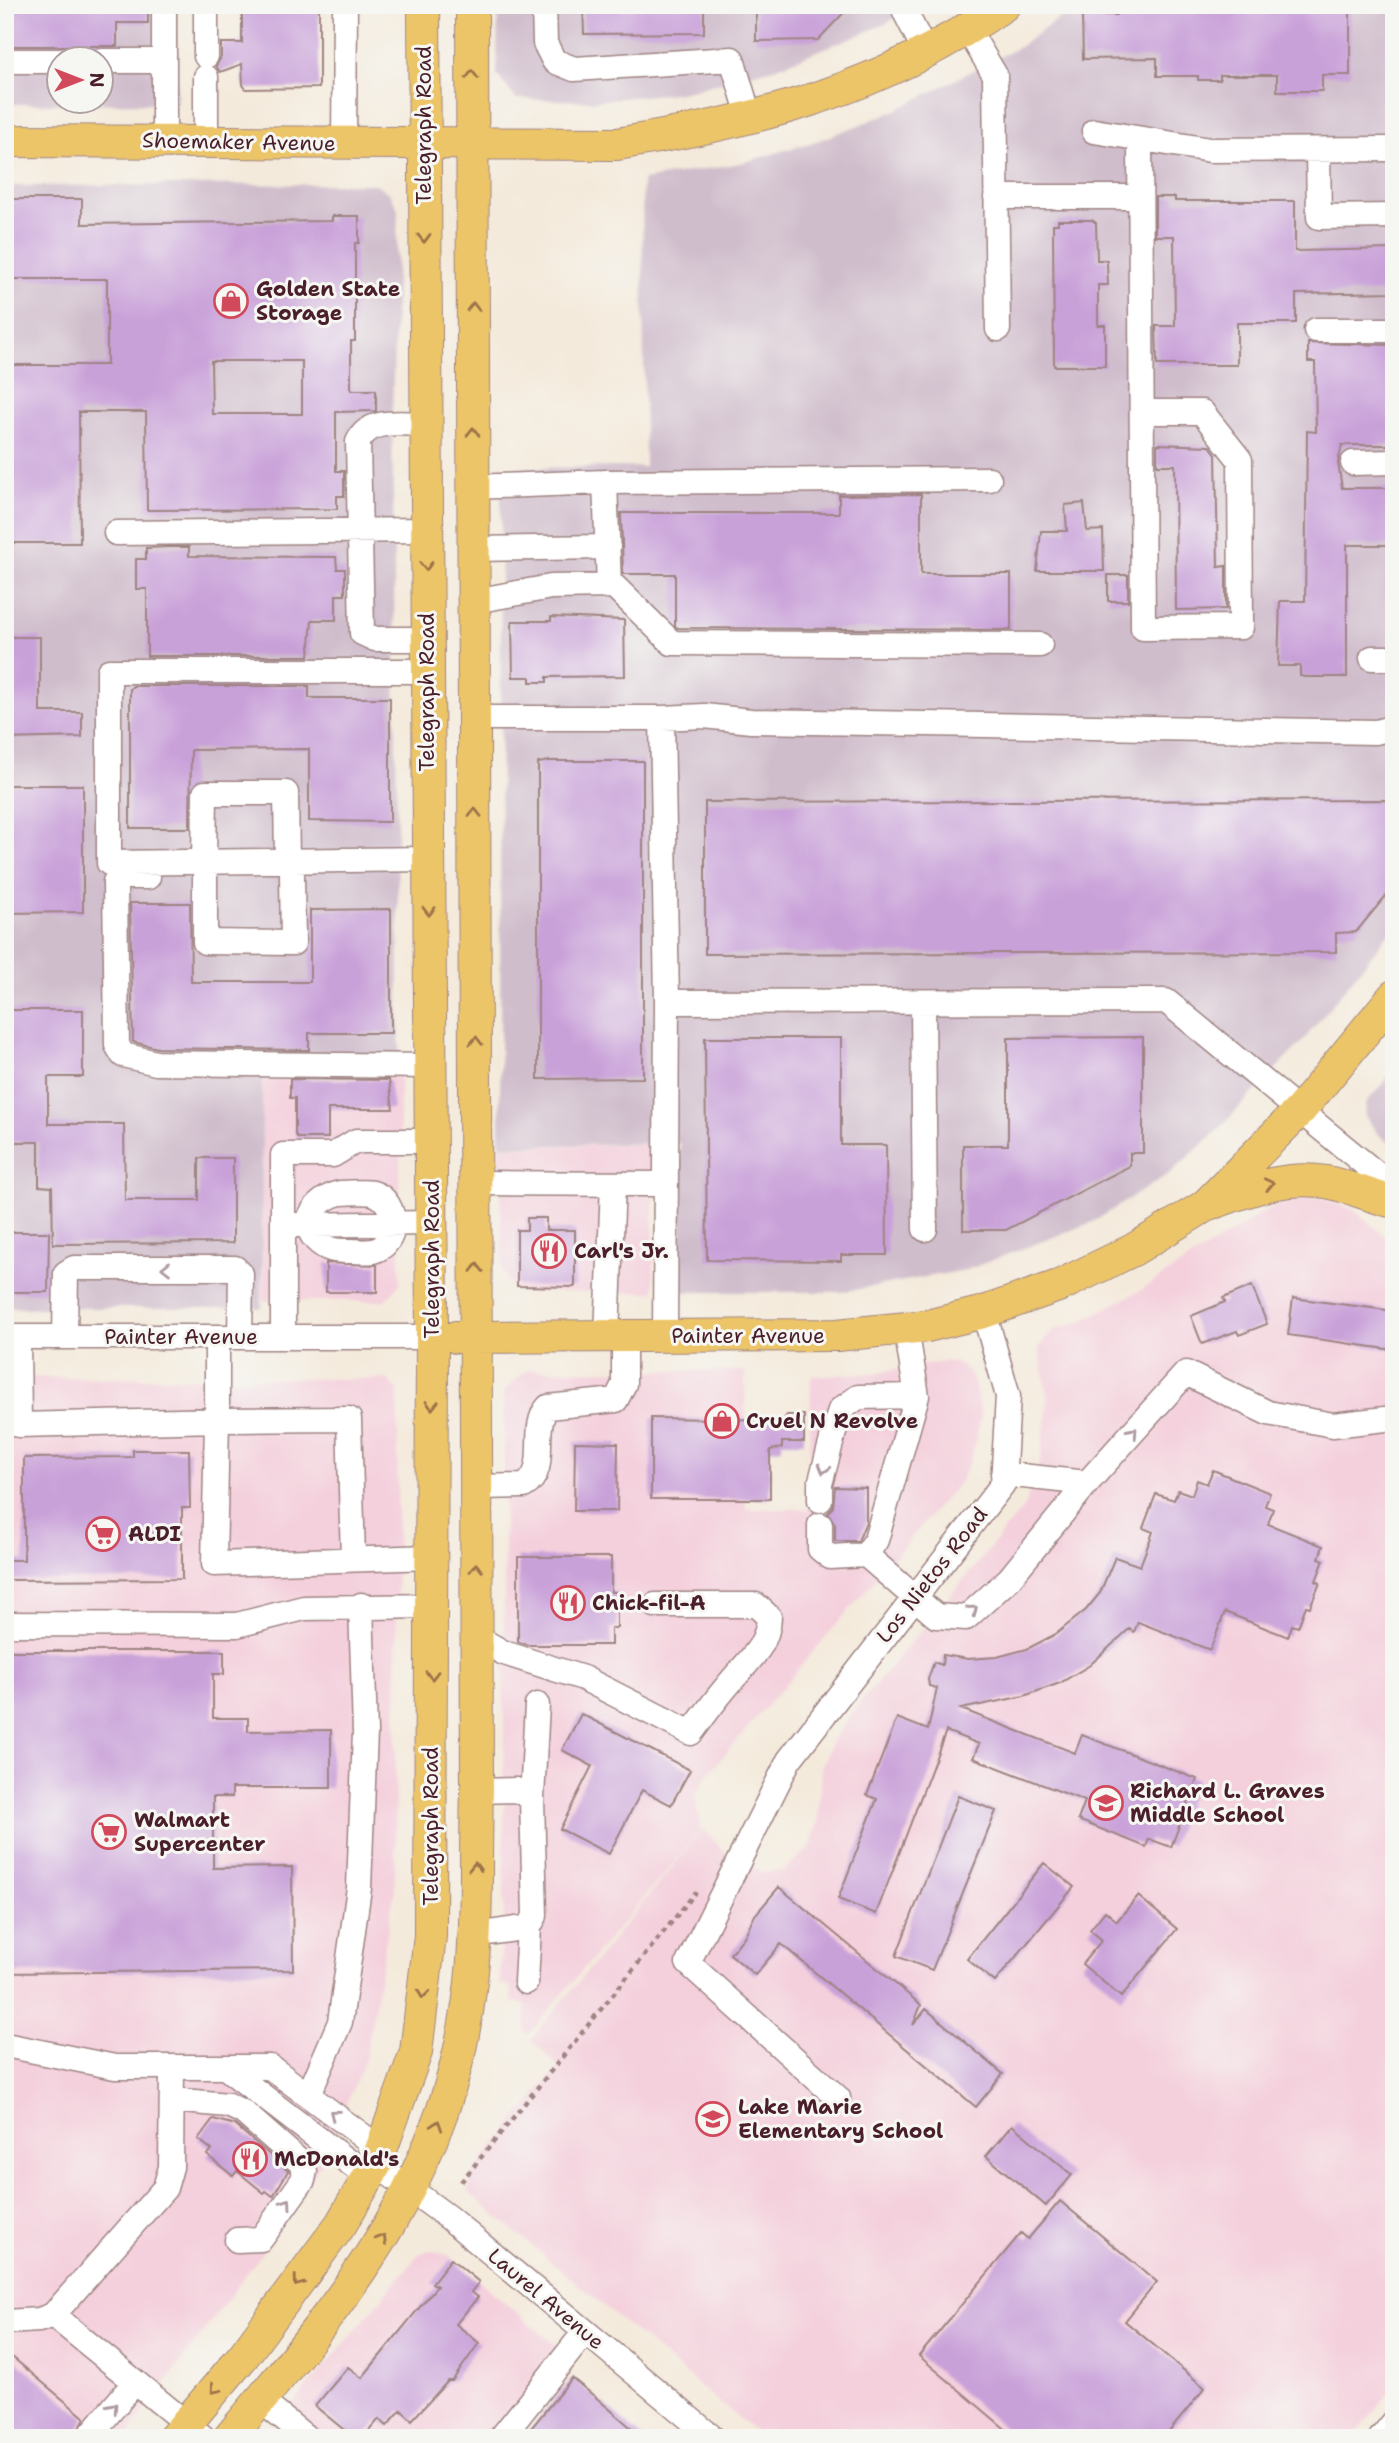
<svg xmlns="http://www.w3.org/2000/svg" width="1399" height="2443" viewBox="0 0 1399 2443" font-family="'Shantell Sans',sans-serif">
<rect width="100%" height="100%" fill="#f6f6f2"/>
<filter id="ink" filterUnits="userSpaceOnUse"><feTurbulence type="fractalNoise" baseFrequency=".0143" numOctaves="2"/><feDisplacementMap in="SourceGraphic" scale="14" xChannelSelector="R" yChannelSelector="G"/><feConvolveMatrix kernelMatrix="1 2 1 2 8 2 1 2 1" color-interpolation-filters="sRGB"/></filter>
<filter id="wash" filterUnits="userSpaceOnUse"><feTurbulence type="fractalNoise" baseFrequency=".00686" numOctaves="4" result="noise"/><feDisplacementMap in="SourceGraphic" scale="28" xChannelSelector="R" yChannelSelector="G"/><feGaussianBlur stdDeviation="1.57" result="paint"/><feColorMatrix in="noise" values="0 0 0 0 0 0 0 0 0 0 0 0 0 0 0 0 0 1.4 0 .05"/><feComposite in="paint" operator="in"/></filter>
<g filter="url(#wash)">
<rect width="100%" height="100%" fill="#f4eadb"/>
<path fill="#f4cfdc" d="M400 1077V1284L384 1301H263L262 1080Z
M652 1144 654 1292H521L511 1285 502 1271 500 1147Z
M1320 1198 1353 1209 1394 1244V2387L1352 2438H762L468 2192 474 2170 559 2067 531 2040 703 1829 731 1858 761 1872 783 1871 810 1848 818 1822 821 1767 832 1742 852 1713 1024 1507 1041 1459 1048 1400 1039 1348 1045 1340 1056 1329 1080 1322 1141 1290 1283 1200Z
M948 1361 963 1366 973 1380 981 1417 971 1458 961 1480 707 1775 695 1795 701 1830 528 2035 525 2032 526 2004 511 2002 512 1987 499 1984 504 1914V1391L527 1370 745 1371 746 1509H808L811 1376 876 1373Z
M5 1377 387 1379 398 1390 395 1889 365 2060 322 2162 273 2238 125 2438H5Z
M429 2250 448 2255 562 2350 491 2438H265L419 2254Z"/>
<path fill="#d0bdcc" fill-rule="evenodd" d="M5 5H177V103L5 104ZM60 60H102V102H60Z
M498 5H918L883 25 777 67 684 92 592 101 516 99 497 75Z
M1077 5H1394V927L1302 1042 1213 1135 1170 1173 1093 1222 966 1270 842 1292H681L680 1143 500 1146 501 468 645 467 642 180 741 163 817 141 890 113 1019 47Z
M376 184 390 194 398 209 392 414 400 1075 262 1079V1308H5V186Z
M1394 1070V1147L1378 1134 1365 1116 1367 1102Z"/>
<g id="blocks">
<path fill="#c9a1d9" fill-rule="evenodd" d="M5 5H148V23H117V46H5Z
M242 5H319V88L246 89 243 85 242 64 220 72 216 66 221 57V43H242Z
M583 5H704V33L584 34Z
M756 5H851L818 40 756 41Z
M1117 5 1350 9V75H1322V91H1277V75H1220V80H1198V76H1157V58L1083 59 1082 15H1117Z
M1155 197H1175V201H1295V251L1394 249V292L1296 294V323H1237V365H1157L1156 326H1175L1174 236H1155Z
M5 199H82V224L332 221V216H359V243H355V341H351V390H376V411L336 412V471H344V496H337V509L147 510 146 412H79L80 543H9V520H5V365H107V279H5ZM211 361H302V414H212Z
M1058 220H1092L1096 223 1097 260H1107V264L1108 285H1098V325H1105V366H1054L1053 224H1058Z
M1308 343 1394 345V445H1342L1338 463 1342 488H1394V545H1347V677H1305L1300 676V666H1278L1280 601H1305L1307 431 1316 432 1315 362H1308Z
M1157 444 1210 446 1216 454 1218 567 1226 566V609L1176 610 1175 465H1157Z
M921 494V574H1011V630L678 628 675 626V574H623L621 513H839V495Z
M1084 503 1087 531 1103 530 1104 571H1037L1041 531H1067L1065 505Z
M167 547H189V556L336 557 337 569H345V595H336V620H312L309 656H147V589H136V559H146V548Z
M1108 575H1128V601H1108Z
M551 617 624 620 625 676 547 677V682H530V677H513L512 621H551Z
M5 637H40V712H82V737L5 739Z
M133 686H309V698H390V822L309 821V749L191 750 190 828H130V689Z
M550 761H643V1078L538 1079V763Z
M5 785H83V912L5 913Z
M1394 800V886L1356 932 1336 933V952L705 954V802Z
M130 903H190L191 982H310V910L391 909V1033H309V1050L158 1048 133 1042Z
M10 1010H83V1077H48V1124H124L125 1200H199V1158H233V1243L53 1244 52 1187 39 1186V1142H5V1029H10Z
M1143 1037V1153H1130V1166L1006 1230H963V1145H1008V1038Z
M705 1038H841V1145H886L887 1255H841V1261L707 1260Z
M290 1079 389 1080 393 1109H328V1138H298L295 1134V1098H290Z
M527 1218H546V1230H575V1287L517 1286V1230H527Z
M5 1232H49L48 1292H5Z
M326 1263 377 1265V1292H326Z
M1252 1286 1267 1324 1239 1335 1237 1331 1202 1344 1191 1316 1225 1302 1223 1298Z
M1293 1298 1394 1311V1350L1288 1335Z
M787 1415H804V1442H782V1448L770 1450V1499H651V1418L783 1420Z
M575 1442 618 1443 617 1511H574Z
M133 1450H189L190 1508H182V1579L5 1580V1560H24V1458L133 1457Z
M1213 1470 1270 1493 1265 1506 1273 1509 1268 1524 1323 1546 1319 1558 1324 1560 1316 1581 1320 1583 1310 1607 1306 1606 1298 1627 1292 1625 1288 1637 1225 1612 1210 1650 1138 1622 1134 1632 1129 1629 1090 1665 1060 1683 1024 1696 961 1709 1075 1753 1082 1735 1197 1779 1171 1847 1149 1839 1146 1847 1078 1820 1085 1801 973 1758 979 1744 946 1731 876 1914 838 1899 877 1799 867 1795 897 1718 928 1730 937 1688 929 1686 928 1679 934 1662 942 1665 943 1655 968 1659 997 1657 1027 1649 1056 1634 1086 1610 1100 1593 1115 1557 1140 1566 1153 1532 1143 1528 1156 1494 1174 1500 1178 1490 1192 1495 1197 1480 1207 1484Z
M835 1487 866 1488V1522L858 1541H835V1524L828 1513 833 1507Z
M518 1557H611V1592H617V1628H611V1645H528L518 1642Z
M5 1651H224V1674H213V1718H248V1731L331 1730V1788H232V1797H213V1868L292 1867 293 1970 5 1973Z
M581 1714 690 1770 671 1805 642 1790 609 1854 560 1829 592 1766 562 1750Z
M958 1796 996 1811 932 1970 896 1956Z
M1044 1863 1074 1887 995 1982 967 1959Z
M779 1887 921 2005 913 2025 926 2009 1003 2074 976 2107 781 1944 755 1975 730 1954 744 1937 755 1915Z
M1138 1896 1177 1929 1121 1997 1082 1964 1102 1940 1090 1930 1105 1911 1117 1921Z
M213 2119 235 2125 288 2171 273 2196 266 2191 264 2193 237 2171 233 2176 207 2155 212 2150 198 2139Z
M1012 2125 1072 2175 1046 2206 986 2156Z
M1060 2201 1157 2282 1125 2321 1205 2388 1164 2438H1016L919 2356 1021 2233 1028 2239Z
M451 2259 479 2282 471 2292 478 2297 456 2324 479 2343 452 2381H448L412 2420 401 2410 387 2426 379 2419 363 2438H354L315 2406 348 2367 362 2378 437 2286 432 2283Z
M5 2351 85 2418 78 2430V2438H5Z
M572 2378 599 2400 643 2438H523Z"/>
</g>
</g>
<g filter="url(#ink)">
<use href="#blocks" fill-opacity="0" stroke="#9f8483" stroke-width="2"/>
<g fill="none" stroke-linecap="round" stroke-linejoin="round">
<g stroke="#9f8483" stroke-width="27">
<path id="minor" d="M206 5V56
M544 5 545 43 554 61 574 69 732 59 750 119
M905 5V12L926 53
M968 30 995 75 998 329
M5 61H60
M102 61H164
M206 77V142
M1094 131 1210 150 1394 149
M1140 139 1143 628 1241 627 1240 460 1202 412H1142
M164 142V5
M344 144 345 5
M1318 150 1319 217 1394 216
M996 197H1140
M1316 330H1394
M426 424C402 424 369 417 358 442L362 633 375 639H427
M1353 463 1394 462
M605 482 609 586
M472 487 605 482 989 479
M116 533 426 530
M474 549 608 547
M474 601 551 587 614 586 672 643 1040 645
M1372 658H1394
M427 671H109V863L429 859
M474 718H662L667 1002 1166 1001 1394 1188
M662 718 704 716 751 721 1376 732 1394 727
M204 862 205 793H286L287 861
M148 877H120L115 882 117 1045 123 1055 156 1063 431 1066
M205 877V942L293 943 292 875
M923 1002 925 1229
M476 1183 666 1184
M340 1193C350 1193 363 1191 373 1193 399 1201 400 1245 373 1251 366 1252 357 1251 351 1251 336 1251 327 1251 316 1240 297 1220 320 1197 340 1193Z
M295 1225 432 1223
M607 1336 613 1184
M665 1336 667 1002
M5 1337H432
M18 1337 19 1425 217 1420 214 1564 432 1557
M65 1337 66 1273 74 1268H235L241 1274 240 1337
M217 1337V1420L349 1419 353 1559
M283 1337V1155H333L356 1141H431
M1087 1483 1186 1373 1268 1413 1333 1425 1394 1418
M476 1487 524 1486C551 1470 529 1428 548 1407L616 1400 624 1384V1336
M820 1500V1484L840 1410 858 1397 917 1396
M820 1525V1549L830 1557 866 1555 936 1616 966 1618 1009 1579 1087 1483 1003 1474
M866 1555 876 1540 917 1396 906 1328
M5 1624 237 1625 304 1608 432 1606
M476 1637 504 1653 583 1678 691 1733C703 1717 715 1700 728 1685 745 1663 768 1648 769 1617L756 1605H655
M477 1791 516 1790 532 1798 535 1916 529 1927 526 1982
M532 1798 537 1705
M475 1935 529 1927
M5 2045 115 2067H270L367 2139 376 2164
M225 2067 355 2167 376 2164
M309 2094 340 2022 359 1888 365 1732 361 1605
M838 2098 688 1963 789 1760 1003 1484 1008 1396 984 1312
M172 2100 228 2105 243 2112 300 2162 305 2171 303 2180 261 2239 237 2240
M376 2164 449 2218 713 2438
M53 2315 204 2438
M5 2322 39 2320 53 2315 165 2188 171 2167 172 2069
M260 2400 307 2438
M92 2433 135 2382
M501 2438 585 2332
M1381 2438 1394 2422"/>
</g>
<g stroke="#9f8483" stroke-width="34">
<path id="major" d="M5 141 617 144C760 121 882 89 1004 5
M1216 1202C1252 1189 1286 1175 1326 1182 1349 1186 1371 1197 1394 1202
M456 1337 837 1335 927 1326 984 1312 1061 1285 1133 1250 1205 1206 1301 1109 1394 996
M174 2438 244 2355 341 2224 376 2164 416 2052 430 1936 432 1337 424 5
M229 2438C348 2295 450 2175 471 1982 478 1919 475 1854 477 1791L472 5"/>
</g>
<path stroke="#9f8483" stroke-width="4.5" stroke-dasharray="5 5" stroke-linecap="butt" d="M461 2182 696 1892"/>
<use href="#minor" stroke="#fff" stroke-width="24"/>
<use href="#major" stroke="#edc569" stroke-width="32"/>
</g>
<defs><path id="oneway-chevron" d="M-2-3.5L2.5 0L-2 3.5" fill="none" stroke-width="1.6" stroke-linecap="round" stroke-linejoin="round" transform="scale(1.75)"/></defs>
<g stroke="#9c724a">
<use href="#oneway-chevron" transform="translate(472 75) rotate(-90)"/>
<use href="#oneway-chevron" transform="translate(424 238) rotate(89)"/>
<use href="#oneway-chevron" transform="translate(473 307) rotate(-90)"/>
<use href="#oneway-chevron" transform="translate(473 432) rotate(-90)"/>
<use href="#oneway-chevron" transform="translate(426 566) rotate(89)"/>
<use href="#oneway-chevron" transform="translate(475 813) rotate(-90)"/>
<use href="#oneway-chevron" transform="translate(429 911) rotate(90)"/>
<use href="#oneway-chevron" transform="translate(476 1041) rotate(-90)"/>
<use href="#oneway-chevron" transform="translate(1269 1184) rotate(-12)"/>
<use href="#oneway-chevron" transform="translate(477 1268) rotate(-90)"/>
<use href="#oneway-chevron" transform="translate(432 1405) rotate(90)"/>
<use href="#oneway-chevron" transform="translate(476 1568) rotate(-90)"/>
<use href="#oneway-chevron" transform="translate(432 1675) rotate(90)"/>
<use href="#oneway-chevron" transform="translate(475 1867) rotate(-89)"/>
<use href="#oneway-chevron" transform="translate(423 1994) rotate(97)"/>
<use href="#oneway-chevron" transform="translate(437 2125) rotate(-72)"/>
<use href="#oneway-chevron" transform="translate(382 2239) rotate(-59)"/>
<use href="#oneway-chevron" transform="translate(298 2282) rotate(127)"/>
<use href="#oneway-chevron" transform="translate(215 2389) rotate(130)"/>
</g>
<g stroke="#ae9aa0">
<use href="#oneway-chevron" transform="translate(166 1268) rotate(-180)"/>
<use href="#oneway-chevron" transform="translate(1133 1432) rotate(-48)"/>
<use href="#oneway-chevron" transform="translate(824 1469) rotate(106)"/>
<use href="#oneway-chevron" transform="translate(973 1610) rotate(-39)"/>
<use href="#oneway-chevron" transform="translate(334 2114) rotate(-142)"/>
<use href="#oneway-chevron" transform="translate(287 2203) rotate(-55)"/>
<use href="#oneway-chevron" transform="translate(113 2407) rotate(-48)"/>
</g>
</g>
<defs>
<g id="shop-ring" transform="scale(1.75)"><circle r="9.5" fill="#f6f6f2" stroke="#d1495b" stroke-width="1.5"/><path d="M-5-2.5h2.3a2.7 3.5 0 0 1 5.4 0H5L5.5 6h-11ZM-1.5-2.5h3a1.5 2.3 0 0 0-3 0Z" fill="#d1495b"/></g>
<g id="restaurant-ring" transform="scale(1.75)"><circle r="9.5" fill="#f6f6f2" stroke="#d1495b" stroke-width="1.5"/><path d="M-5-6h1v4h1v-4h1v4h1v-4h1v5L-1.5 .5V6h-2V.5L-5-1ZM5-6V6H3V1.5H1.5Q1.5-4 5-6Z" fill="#d1495b"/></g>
<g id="supermarket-ring" transform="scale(1.75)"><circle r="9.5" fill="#f6f6f2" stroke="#d1495b" stroke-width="1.5"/><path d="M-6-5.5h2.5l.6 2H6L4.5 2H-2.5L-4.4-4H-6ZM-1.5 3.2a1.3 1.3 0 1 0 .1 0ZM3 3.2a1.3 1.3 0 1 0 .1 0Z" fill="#d1495b"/></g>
<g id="school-ring" transform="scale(1.75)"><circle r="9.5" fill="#f6f6f2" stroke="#d1495b" stroke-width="1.5"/><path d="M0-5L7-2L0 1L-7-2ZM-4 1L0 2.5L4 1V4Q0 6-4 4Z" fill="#d1495b"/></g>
</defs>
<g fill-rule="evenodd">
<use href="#shop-ring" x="231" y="301"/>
<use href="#restaurant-ring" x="549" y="1251"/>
<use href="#shop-ring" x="722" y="1421"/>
<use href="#supermarket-ring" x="103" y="1534"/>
<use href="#restaurant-ring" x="568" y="1603"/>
<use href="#school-ring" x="1106" y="1803"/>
<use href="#supermarket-ring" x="109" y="1832"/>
<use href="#school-ring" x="713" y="2119"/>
<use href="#restaurant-ring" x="250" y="2159"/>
</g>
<g text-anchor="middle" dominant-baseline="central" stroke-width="6" stroke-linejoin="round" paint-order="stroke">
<g font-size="21" fill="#4a1f2b" stroke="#f6f6f2">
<text transform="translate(424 125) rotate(-90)">Telegraph Road</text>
<text transform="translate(239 142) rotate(1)">Shoemaker Avenue</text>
<text transform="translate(427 692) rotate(-90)">Telegraph Road</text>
<text transform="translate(432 1259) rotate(-90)">Telegraph Road</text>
<text x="748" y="1336">Painter Avenue</text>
<text x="181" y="1337">Painter Avenue</text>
<text transform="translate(932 1575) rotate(-52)">Los Nietos Road</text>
<text transform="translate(431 1826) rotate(-90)">Telegraph Road</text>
<text transform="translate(546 2299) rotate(40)">Laurel Avenue</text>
</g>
<g font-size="21" font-weight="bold" fill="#4a1f2b" stroke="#f6f6f2" text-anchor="start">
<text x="256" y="289">Golden State<tspan x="256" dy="24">Storage</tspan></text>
<text x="574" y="1251">Carl's Jr.</text>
<text x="746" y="1421">Cruel N Revolve</text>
<text x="128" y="1534">ALDI</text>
<text x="592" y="1603">Chick-fil-A</text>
<text x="1130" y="1791">Richard L. Graves<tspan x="1130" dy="24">Middle School</tspan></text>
<text x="134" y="1820">Walmart<tspan x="134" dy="24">Supercenter</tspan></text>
<text x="738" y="2107">Lake Marie<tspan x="738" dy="24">Elementary School</tspan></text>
<text x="274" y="2159">McDonald's</text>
</g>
</g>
<rect width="1399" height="2443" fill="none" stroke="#f6f6f2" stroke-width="28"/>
<g transform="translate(80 80) rotate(90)"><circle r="33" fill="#f6f6f2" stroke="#b1a0a2" stroke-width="2"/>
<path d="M0-5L12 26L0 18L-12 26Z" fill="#d1495b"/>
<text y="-10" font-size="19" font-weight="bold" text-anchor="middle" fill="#4a1f2b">N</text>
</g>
</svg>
